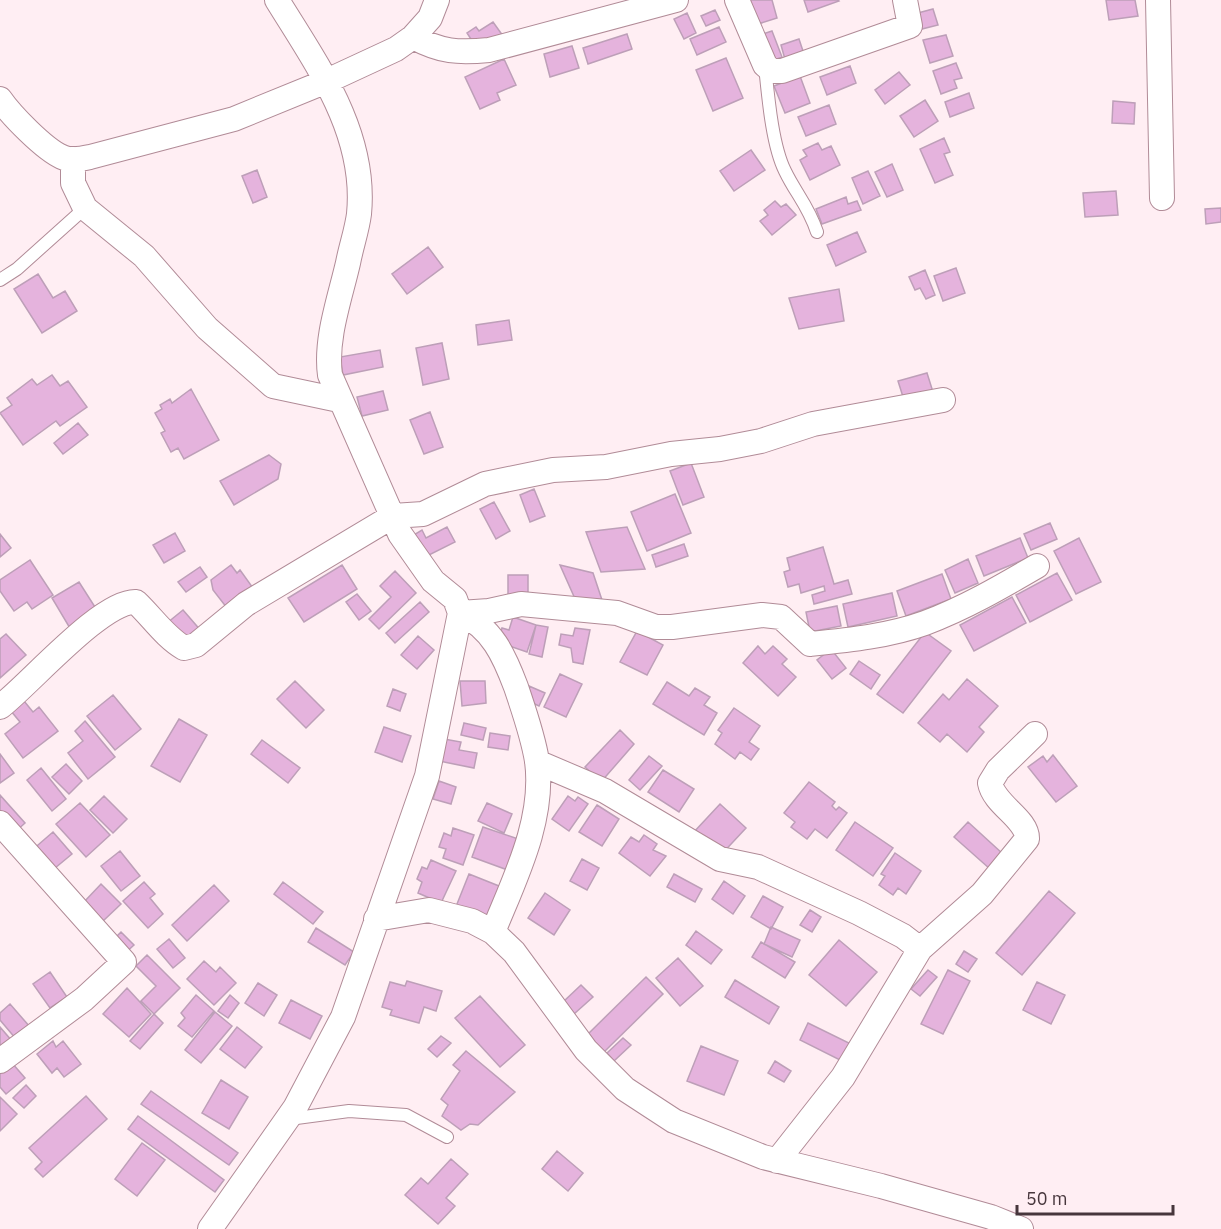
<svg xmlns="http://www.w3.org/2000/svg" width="1221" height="1229" viewBox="0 0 1221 1229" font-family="'IBM Plex Sans',sans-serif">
<rect width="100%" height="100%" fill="#ffeef3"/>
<path fill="#e5b3dd" stroke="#bd9fb8" stroke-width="1.5" d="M744 0H772L777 18 752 26Z
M804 0H838L839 1 808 12Z
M1106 0H1135L1138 16 1109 20Z
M933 9 938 25 918 30 914 14Z
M715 10 720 20 706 26 701 16Z
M687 13 696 33 684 39 674 19Z
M493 22 503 36 476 47 467 33 476 27 479 31Z
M719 27 726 42 697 55 690 39Z
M772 31 782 57 767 63 757 36Z
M627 34 632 49 588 64 583 48Z
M946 35 953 56 930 63 923 40Z
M799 39 805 57 786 63 781 45Z
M572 46 579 68 550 77 544 54Z
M726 58 743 98 713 111 696 70Z
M504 59 516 85 497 93 500 100 480 109 465 77Z
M956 63 962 78 954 80 957 88 941 94 933 71Z
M850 66 856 83 827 95 820 77Z
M899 72 910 85 885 104 875 90Z
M800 76 810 103 785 113 774 86Z
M969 93 974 108 950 117 945 102Z
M925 100 938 121 914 137 900 116Z
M1113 101 1135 103 1134 124 1112 123Z
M829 105 836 124 806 136 798 117Z
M944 138 950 152 944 154 953 175 935 183 920 149Z
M818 143 822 150 831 146 840 165 810 180 800 160 807 156 803 150Z
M751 150 765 170 734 191 720 171Z
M892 164 903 190 887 197 875 172Z
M257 170 267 197 253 203 242 176Z
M868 171 880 196 863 204 852 178Z
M1116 191 1118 215 1085 217 1083 193Z
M846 197 848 204 857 201 861 210 822 224 816 209Z
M775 201 781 207 786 204 796 215 772 235 760 221 768 215 764 210Z
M1221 208V222L1206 224 1205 209Z
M857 232 866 252 836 266 827 245Z
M428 247 443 267 407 294 392 274Z
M956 268 965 293 943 301 934 276Z
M925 270 935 295 926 299 920 288 915 290 909 277Z
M38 274 53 298 65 291 77 311 42 333 14 289Z
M839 289 844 321 799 329 789 298Z
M509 320 512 340 478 345 476 325Z
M442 343 449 379 423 385 416 348Z
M380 350 383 367 343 375 340 357Z
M927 373 933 392 904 400 898 381Z
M52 375 60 386 68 381 87 407 60 426 56 421 23 445 0 413 12 405 7 398 32 379 37 385Z
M191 389 219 440 184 459 178 448 171 452 161 433 165 431 155 413 162 409 160 405 170 399 172 403Z
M383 391 388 410 362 416 357 397Z
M430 412 443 447 424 454 410 420Z
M78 423 88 435 63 454 54 443Z
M269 455 281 464 278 479 234 505 220 481Z
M691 463 704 497 683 505 670 471Z
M534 489 545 516 530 522 520 495Z
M675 494 691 533 647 551 631 512Z
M494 502 510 531 496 539 480 509Z
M1050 523 1057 539 1031 550 1024 534Z
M447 527 455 542 423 558 412 536 422 530 426 538Z
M627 527 645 569 601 572 586 532Z
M175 533 185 551 164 563 153 545Z
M0 534 11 548 0 557Z
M1020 538 1028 558 984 576 976 556Z
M1079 538 1101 582 1076 594 1054 551Z
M684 544 688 556 656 567 652 555Z
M823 547 834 584 848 580 852 594 814 604 812 595 825 591 824 586 801 593 799 584 788 587 784 572 790 570 787 558Z
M968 559 978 583 955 593 945 570Z
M30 560 53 595 32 609 27 602 14 611 0 591V580Z
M231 565 237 573 240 570 253 588 227 608 213 590 211 580Z
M342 565 357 589 304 622 288 598Z
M560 565 593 573 603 603 576 601Z
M200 567 207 577 186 592 178 582Z
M395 571 416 593 379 629 369 619 391 597 380 586Z
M1057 573 1072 600 1030 622 1016 595Z
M942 574 951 599 906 616 897 591Z
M508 575H528V596L508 595Z
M79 582 102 618 74 635 52 598Z
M892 593 897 616 848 627 843 604Z
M357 594 371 611 359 620 346 602Z
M1012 597 1026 623 974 651 960 625Z
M420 602 429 612 395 643 386 633Z
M837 606 841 626 810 632 806 612Z
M183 610 202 632 186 646 167 623Z
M513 617 536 625 527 652 498 642 502 628 509 630Z
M536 625 548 627 542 657 529 654Z
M575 628 590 630 583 664 573 662 571 648 559 645 561 634 573 636Z
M637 631 663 645 647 675 620 662Z
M925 632 951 651 903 713 877 694Z
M6 634 26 655 0 678V639Z
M418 636 434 650 417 669 401 655Z
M758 646 765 654 773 646 787 659 782 664 796 677 778 696 743 663Z
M831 649 846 668 832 679 817 660Z
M859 661 880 675 871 689 850 674Z
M560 674 582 684 566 717 544 707Z
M967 679 998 706 979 727 984 732 967 752 947 734 940 742 918 723 943 694 949 700Z
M295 681 324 710 306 728 277 699Z
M460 681H485L486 703 462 706Z
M667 682 689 696 695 688 710 697 704 705 717 713 704 735 653 704Z
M529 686 545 693 539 706 524 699Z
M393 689 406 694 400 711 387 706Z
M113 695 141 729 115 750 87 716Z
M24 701 33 712 39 707 58 731 23 758 5 734 20 722 11 711Z
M734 708 760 726 749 742 759 749 751 760 740 752 735 759 715 744 722 733 718 730Z
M179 719 207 735 180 782 151 766Z
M85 721 115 757 88 779 68 753 83 741 75 731Z
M464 723 486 728 483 740 461 735Z
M384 727 411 736 402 762 375 752Z
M620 730 634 744 601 782 585 767Z
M490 733 510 736 508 750 488 747Z
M444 739 461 742 459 750 477 753 474 768 439 761Z
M262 740 300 768 288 783 251 754Z
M0 754 14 773 0 783Z
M1053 755 1077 786 1056 802 1028 767 1043 756 1047 762Z
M649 756 662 766 640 790 629 780Z
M66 764 82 781 69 794 52 777Z
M41 768 66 799 52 811 27 780Z
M663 770 694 789 679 812 648 792Z
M439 781 456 787 451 804 433 799Z
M809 782 835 802 832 806 836 810 839 807 847 813 827 838 815 829 807 839 791 827 795 822 784 813Z
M0 795 25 823 14 833 0 817Z
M104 796 127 819 113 833 90 810Z
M568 796 575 801 578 797 588 804 569 831 552 819Z
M80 803 110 835 86 857 56 824Z
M487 803 512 814 504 833 478 821Z
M720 804 746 828 719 857 693 833Z
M597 805 619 819 602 846 579 832Z
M855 822 893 848 873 876 836 850Z
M968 822 1003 854 990 869 954 837Z
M483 827 524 841 513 872 472 857Z
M453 828 474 835 463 865 443 858 446 849 439 847 444 833 451 836Z
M53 832 72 854 49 873 31 851Z
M644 835 657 844 653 850 666 856 650 876 619 853 631 837 639 842Z
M120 851 140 876 121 891 101 866Z
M895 853 921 871 906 894 898 888 893 895 879 885 885 876 881 874Z
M582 859 599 868 587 890 570 881Z
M431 860 456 871 441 903 418 893 422 882 417 879 422 867 427 869Z
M469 874 504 888 490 922 455 909Z
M674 874 702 889 695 902 667 887Z
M724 881 745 896 733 914 712 899Z
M144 882 155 894 150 898 163 914 148 928 123 901Z
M283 882 323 912 313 924 274 894Z
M101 884 121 904 102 922 83 903Z
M214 885 229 901 187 941 172 925Z
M1049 891 1075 913 1022 975 996 953Z
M545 893 570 910 554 935 528 918Z
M763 896 783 907 771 929 751 917Z
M810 910 821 917 812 932 800 925Z
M771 927 800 940 792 957 764 944Z
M316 928 354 952 345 965 308 942Z
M696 931 722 950 711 964 686 945Z
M121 932 134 945 123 955 111 942Z
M169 939 185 958 173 968 157 949Z
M839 940 877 972 846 1006 809 975Z
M761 942 795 962 785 978 752 957Z
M964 951 977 959 968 972 956 964Z
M147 955 180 988 154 1014 141 1001 156 986 136 966Z
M678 958 703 986 680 1006 656 978Z
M204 961 216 972 220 967 236 983 214 1005 187 979Z
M928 970 937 977 920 996 911 989Z
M948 970 970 981 943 1034 921 1024Z
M50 972 67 997 50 1008 33 984Z
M646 977 663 994 603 1053 586 1036Z
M735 980 779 1007 769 1024 725 997Z
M407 981 442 991 436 1011 424 1007 419 1023 390 1015 392 1010 382 1007 390 982 405 986Z
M1037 982 1065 995 1051 1024 1023 1010Z
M258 983 277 995 264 1016 245 1003Z
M581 985 593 997 574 1014 563 1002Z
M127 988 151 1014 129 1037 103 1014Z
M196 995 214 1011 192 1037 178 1026 185 1018 181 1013Z
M230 995 239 1003 228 1018 218 1011Z
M480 996 525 1045 500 1067 455 1018Z
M291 1000 322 1016 310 1039 279 1023Z
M10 1004 30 1027 16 1039 0 1020V1013Z
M215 1012 232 1026 201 1063 185 1050Z
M154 1014 163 1023 140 1049 130 1041Z
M808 1023 853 1045 844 1062 800 1040Z
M0 1027 12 1041 0 1051Z
M237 1027 262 1047 245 1068 220 1049Z
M441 1036 451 1043 437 1057 428 1049Z
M623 1038 631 1045 614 1061 607 1053Z
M53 1041 56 1047 63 1041 81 1064 64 1077 57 1068 52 1073 37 1054Z
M701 1046 738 1061 724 1095 687 1081Z
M466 1051 515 1092 478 1125 470 1124 461 1130 442 1116 448 1105 441 1099 460 1071 453 1065Z
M775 1061 791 1071 784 1082 768 1073Z
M12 1063 25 1078 6 1094 0 1087V1073Z
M221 1080 248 1097 229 1129 202 1113Z
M26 1085 36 1096 24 1108 13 1098Z
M151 1091 238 1153 229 1165 141 1104Z
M86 1096 107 1119 43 1177 35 1169 42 1162 29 1148Z
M0 1097 17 1114 0 1131Z
M138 1116 224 1180 215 1192 128 1129Z
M142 1143 165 1160 137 1196 115 1179Z
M557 1151 583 1173 568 1191 542 1169Z
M451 1159 468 1174 446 1198 455 1206 438 1224 405 1195 421 1178 428 1184Z"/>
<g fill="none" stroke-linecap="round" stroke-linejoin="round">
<g stroke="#b18b97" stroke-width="14">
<path id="lane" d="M765 66C768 95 772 145 785 171 796 194 808 205 817 232
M0 280 17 269 85 208
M289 1119 349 1111 406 1115 447 1137"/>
</g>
<g stroke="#b18b97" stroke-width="26">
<path id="street" d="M737 0 765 65 772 71H782L910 26 905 0
M1158 0 1162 198
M413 37C441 52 458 53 489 50L676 0
M0 99C11 115 44 149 62 157 70 161 81 159 90 157L234 119 327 81 396 49 413 37 430 18 437 0
M73 159V183L85 208 144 256 207 328 273 386 339 400
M460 613 489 611 521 604 617 613 656 627H672L762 615 781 617 810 644C849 640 889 636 925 623 965 608 1001 587 1037 566
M460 613C492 628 504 655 516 687 524 711 533 736 537 761 545 820 514 880 493 932
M0 707C30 684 102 600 136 602 152 617 165 637 184 648L196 645 246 604 393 516 423 514 485 484 553 470 606 467 671 454 720 449 761 441 813 424 943 400
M537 762 605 791 720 859 758 867 859 913 903 936 920 949
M0 823 124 962 84 999 0 1061
M376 919 429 910 472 921 493 932 514 952 586 1050 625 1089 674 1121 763 1157 881 1186 991 1217 1021 1229
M777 1161 843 1077 920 949 982 894 1027 839C1028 819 994 805 990 783L998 770 1035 734
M210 1229 295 1108 343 1017 427 776 460 613 455 599 433 581 400 534 330 375C325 339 340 298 348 263 351 247 357 230 359 214 367 133 317 65 277 0"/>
</g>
<use href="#lane" stroke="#fff" stroke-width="12"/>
<use href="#street" stroke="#fff" stroke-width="24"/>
</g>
<path d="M1017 1205v9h156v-9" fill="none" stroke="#47363c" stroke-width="3"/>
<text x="1026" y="1205" font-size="18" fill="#47363c" stroke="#ffeef3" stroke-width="4.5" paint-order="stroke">50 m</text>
</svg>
